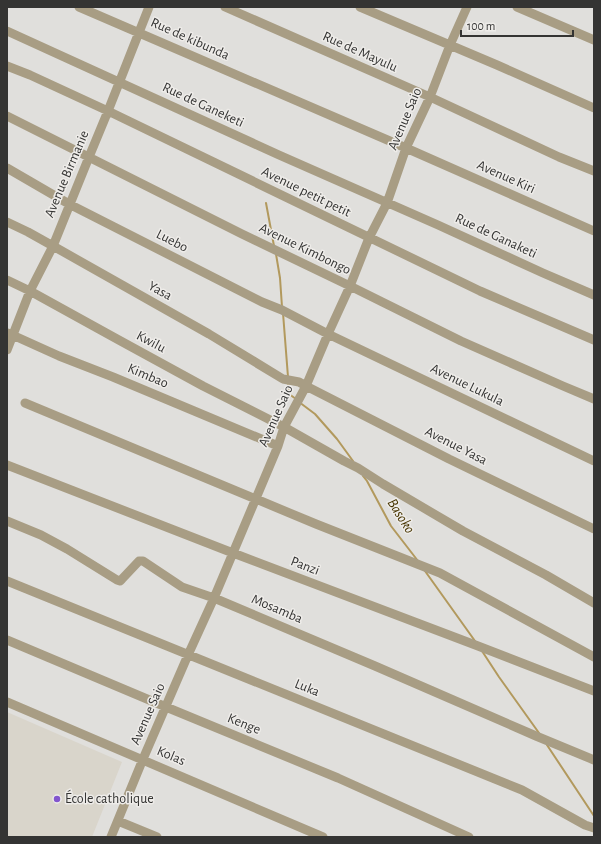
<svg xmlns="http://www.w3.org/2000/svg" width="601" height="844" viewBox="0 0 601 844" font-family="'Alegreya Sans',sans-serif">
<rect width="100%" height="100%" fill="#e0dfdc"/>
<path fill="#d9d5cb" d="M7 712 122 762 92 837 7 836Z"/>
<g fill="none" stroke-linecap="round" stroke-linejoin="round">
<path stroke="#b2995d" stroke-width="2" d="M266 203 274 246
M276 254 280 278 282 307
M283 313 288 377
M288 383 289 394 296 399
M299 402 315 414 337 439 353 461
M363 476 367 481 391 526 418 561
M425 571 475 641
M482 651 499 677 539 733
M547 745 594 816"/>
<path stroke="#a89d84" stroke-width="9" d="M79 7 406 148 594 231
M225 7 430 97 559 157 594 171
M360 7 497 65 594 108
M517 7 594 40
M7 31 279 155 438 225 543 273 594 295
M7 66 30 75 108 111 480 291 594 340
M7 116 242 234 350 286 461 341 563 386 594 399
M7 168 69 204 262 302 282 310 328 334 594 461
M7 222 28 232 53 246 209 334 283 379 299 382 306 386 449 459 594 529
M7 280 30 291 117 339 203 386 284 427 344 461 358 468 383 484 463 531 546 575 594 603
M8 333 59 356 113 377 278 446
M7 350 30 291 53 246 89 157 108 111 149 7
M25 403 316 524 440 573 594 657
M7 465 233 553 478 646 594 691
M7 521 41 535 67 549 117 580 120 581 122 579 139 561H143L182 587 214 598 375 666 536 736 594 760
M7 581 522 790 585 825 594 828
M7 640 166 707 338 778 469 837
M7 702 323 837
M118 821 157 837
M111 837 143 759 188 655 214 598 278 446 284 427 306 386 328 334 350 286 369 238 387 203 406 148 430 97 450 45 467 7"/>
</g>
<circle fill="#8255ce" stroke="#eeece9" stroke-width="1.5" cx="57" cy="799" r="4"/>
<g text-anchor="middle" dominant-baseline="central" stroke-width="3" stroke-linejoin="round" paint-order="stroke">
<g font-size="14" fill="#343433" stroke="#eeece9">
<text transform="translate(190 39) rotate(24)">Rue de kibunda</text>
<text transform="translate(360 52) rotate(24)">Rue de Mayulu</text>
<text transform="translate(203 105) rotate(25)">Rue de Ganeketi</text>
<text transform="translate(405 119) rotate(-67)">Avenue Saio</text>
<text transform="translate(67 174) rotate(-67)">Avenue Birmanie</text>
<text transform="translate(506 177) rotate(24)">Avenue Kiri</text>
<text transform="translate(306 192) rotate(26)">Avenue petit petit</text>
<text transform="translate(496 236) rotate(25)">Rue de Ganaketi</text>
<text transform="translate(172 241) rotate(27)">Luebo</text>
<text transform="translate(305 249) rotate(26)">Avenue Kimbongo</text>
<text transform="translate(160 291) rotate(29)">Yasa</text>
<text transform="translate(151 342) rotate(28)">Kwilu</text>
<text transform="translate(148 376) rotate(23)">Kimbao</text>
<text transform="translate(467 385) rotate(26)">Avenue Lukula</text>
<text transform="translate(276 416) rotate(-66)">Avenue Saio</text>
<text transform="translate(456 446) rotate(27)">Avenue Yasa</text>
<text transform="translate(305 566) rotate(21)">Panzi</text>
<text transform="translate(277 609) rotate(23)">Mosamba</text>
<text transform="translate(307 688) rotate(22)">Luka</text>
<text transform="translate(148 714) rotate(-66)">Avenue Saio</text>
<text transform="translate(244 724) rotate(22)">Kenge</text>
<text transform="translate(171 756) rotate(23)">Kolas</text>
</g>
<g font-size="14" fill="#343433" stroke="#eeece9" text-anchor="start">
<text x="65" y="799">École catholique</text>
</g>
<g font-size="15" font-style="italic" fill="#473501" stroke="#eeece9">
<text transform="translate(401 516) rotate(58)">Basoko</text>
</g>
</g>
<rect width="601" height="844" fill="none" stroke="#343433" stroke-width="16"/>
<path d="M461 30v6h112v-6" fill="none" stroke="#343433" stroke-width="2"/>
<text x="467" y="30" font-size="12" fill="#343433" stroke="#eeece9" stroke-width="3" paint-order="stroke">100 m</text>
</svg>
